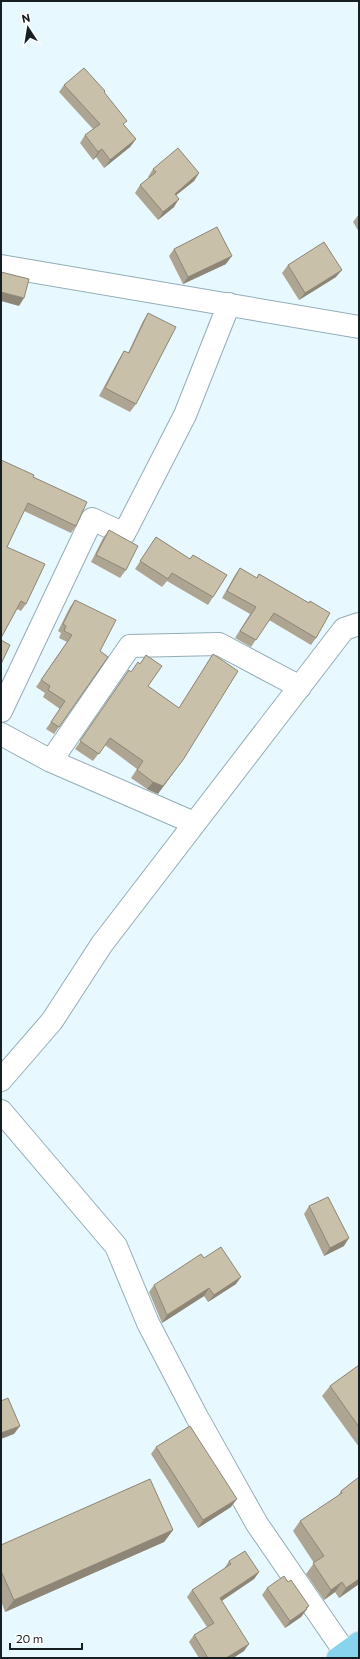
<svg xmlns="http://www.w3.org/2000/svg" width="360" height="1659" viewBox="0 0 360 1659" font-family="Commissioner,sans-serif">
<rect width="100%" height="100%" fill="#e8f8ff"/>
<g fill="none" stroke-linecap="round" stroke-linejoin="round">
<g stroke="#93adb7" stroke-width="24">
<path id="street" d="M1 266 359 327
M1 711 92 519 124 534 185 415 229 304
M1 734 51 761 194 823
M51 761 130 646 219 644 300 687
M1 1080 52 1021 102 944 344 629 359 624
M1 1111 116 1246 148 1323 197 1417 257 1524 349 1658"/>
</g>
<g stroke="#d5d7d8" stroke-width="24">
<path id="primary" d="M338 1658 359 1643"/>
</g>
<use href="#street" stroke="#fff" stroke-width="22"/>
<use href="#primary" stroke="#86d4ed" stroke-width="22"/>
</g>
<path fill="#ada591" d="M64 85 104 93 124 125 136 139 130 147 104 168 96 157 93 160 80 143 85 135 93 129 59 92Z
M153 169 199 173 194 181 176 195 174 207 158 220 135 193 140 185 149 178 148 177Z
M359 214V232L353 222Z
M174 249 226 264 183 284 169 256Z
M288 265 336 277 299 300 282 273Z
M148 313 136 404 130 412 99 396 119 359 124 351 128 353 143 321Z
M1 460 33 477 76 526 71 533 24 511 7 547 26 604 21 611 17 609 1 638Z
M109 530 126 570 120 578 91 562 103 538Z
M156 537 190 559 193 555 213 597 208 605 167 581 162 587 135 569Z
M240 568 256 578 259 574 309 603 310 601 316 638 311 645 269 620 251 647 235 638 250 614 222 598 235 575Z
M75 600 100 651 108 657 54 734 46 729 60 709 43 697 45 693 36 687 67 642 59 638 61 633 58 631 70 607Z
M213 654 158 794 147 789 131 778 137 769 105 745 93 761 75 749 129 670 148 686 179 708Z
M309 1206 344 1246 324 1256 304 1214Z
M204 1258 236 1284 208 1302 204 1296 162 1323 149 1292 154 1285Z
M359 1365V1447L322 1396 330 1386Z
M156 1447 231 1507 198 1528 151 1454Z
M359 1477V1584L339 1598 335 1592 324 1600 306 1574 314 1563 293 1531 300 1521 338 1496 341 1491Z
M173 1530 164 1542 5 1612 1 1601V1545Z
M229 1561 259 1572 254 1579 222 1601 244 1651 233 1658H199L189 1642 194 1635 207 1627 187 1597 192 1590 224 1569Z
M288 1582 307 1609 301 1617 285 1628 262 1595 267 1588Z"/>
<path fill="#8d8676" d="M136 139 130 147 104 168 110 160Z
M102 149 96 157 93 160 98 152Z
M199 173 194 181 169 201 175 194Z
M179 199 174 207 158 220 163 212Z
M232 256 226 264 183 284 188 277Z
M342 270 336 277 299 300 305 293Z
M1 292 24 298 19 306 1 301Z
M177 768 158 794 147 789 153 782Z
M349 1238 344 1246 324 1256 330 1248Z
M241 1277 236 1284 208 1302 214 1295Z
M209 1288 204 1296 162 1323 167 1315Z
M20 1426 14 1434 1 1439V1433Z
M237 1499 231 1507 198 1528 203 1520Z
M173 1530 164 1542 5 1612 14 1600Z
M259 1572 254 1579 215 1605 220 1598Z
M359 1579V1584L339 1598 346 1588Z
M342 1582 335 1592 324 1600 331 1590Z
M309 1606 301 1617 285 1628 290 1621Z
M249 1644 244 1651 233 1658H226Z"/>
<path fill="#c9c0a9" stroke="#8d8676" d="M84 68 105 91 104 92 127 121 123 124 136 139 110 160 102 149 98 152 85 135 100 124 64 85Z
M178 148 199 173 175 194 179 199 163 212 140 185 156 172 153 169Z
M217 227 232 256 188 277 174 249Z
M324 242 342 270 305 293 288 265Z
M1 272 29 279 24 298 1 292Z
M148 313 176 327 136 404 105 388 124 351 129 353Z
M1 460 34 475 33 477 87 502 76 526 28 503 7 547 45 564 26 604 21 601 1 638Z
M109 530 138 546 126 570 96 555Z
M156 537 190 559 193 555 227 575 213 597 172 573 168 579 140 561Z
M240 568 257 578 259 574 309 603 310 601 330 613 316 638 274 613 256 640 240 631 256 607 227 591Z
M75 600 116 620 100 651 108 657 59 727 51 722 65 701 48 690 50 686 41 680 72 635 64 631 66 626 63 624Z
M1 640 10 645 1 664Z
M213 654 238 671 183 760 163 786 153 782 137 770 143 761 110 738 99 754 80 741 129 670 131 672 138 662 140 664 146 655 162 666 148 686 179 708Z
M328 1197 349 1238 330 1248 309 1206Z
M221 1247 241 1277 214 1295 209 1288 167 1315 154 1285 201 1254 204 1258Z
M359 1365V1427L330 1386Z
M8 1398 20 1426 1 1433V1401Z
M190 1426 237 1499 203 1520 156 1447Z
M359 1477V1579L346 1588 342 1582 331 1590 313 1563 324 1556 300 1521 342 1493 341 1491Z
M150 1479 173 1530 14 1600 1 1571V1545Z
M245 1551 259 1572 220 1598 249 1644 226 1658H208L194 1635 214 1623 192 1590 231 1564 229 1561Z
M284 1576 288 1582 291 1580 309 1606 306 1608 307 1609 290 1621 267 1588Z"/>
<rect width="360" height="1659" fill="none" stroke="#162024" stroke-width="4"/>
<g transform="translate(28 28) rotate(348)" stroke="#ffffff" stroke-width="3" paint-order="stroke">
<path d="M0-3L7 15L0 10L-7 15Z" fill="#162024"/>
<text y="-6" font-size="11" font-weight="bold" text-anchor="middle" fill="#162024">N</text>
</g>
<path d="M10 1643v6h72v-6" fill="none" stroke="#162024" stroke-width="2"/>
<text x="16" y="1643" font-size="12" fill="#162024" stroke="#ffffff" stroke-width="3" paint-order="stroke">20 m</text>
</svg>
